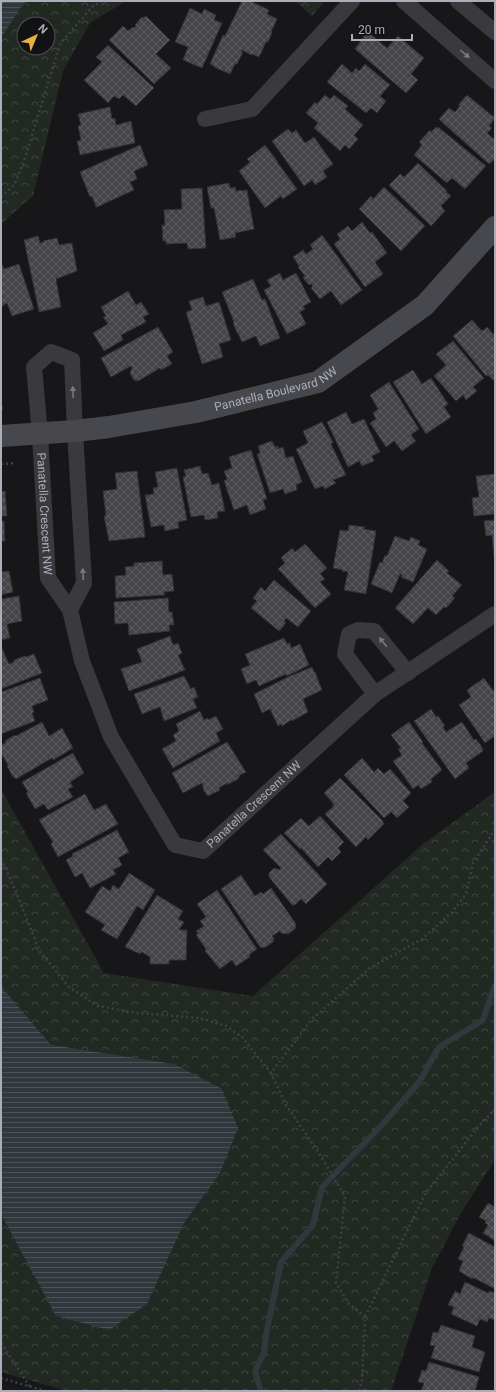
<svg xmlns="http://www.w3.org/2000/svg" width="496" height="1392" viewBox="0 0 496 1392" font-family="Roboto,sans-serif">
<defs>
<pattern id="park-crowns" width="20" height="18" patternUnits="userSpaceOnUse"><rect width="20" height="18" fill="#222923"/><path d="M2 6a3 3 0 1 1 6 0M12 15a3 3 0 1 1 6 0" fill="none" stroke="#3f4641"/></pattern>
<pattern id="water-rules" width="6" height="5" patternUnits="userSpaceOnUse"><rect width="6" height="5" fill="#30383e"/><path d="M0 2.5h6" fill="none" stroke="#4b5258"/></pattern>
<pattern id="building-cross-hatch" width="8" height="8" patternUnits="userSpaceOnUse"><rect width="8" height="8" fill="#454449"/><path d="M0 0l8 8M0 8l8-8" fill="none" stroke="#5d5c61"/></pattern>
</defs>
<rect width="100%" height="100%" fill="#171719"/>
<path fill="url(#park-crowns)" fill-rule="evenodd" d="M1 1H126L90 23 63 71 33 196 1 224ZM24 24H48V48H24Z
M295 1H325L312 16Z
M1 789 104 973 253 996 423 844 495 792V1160L462 1211 432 1268 391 1391H67L1 1372Z"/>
<path fill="url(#water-rules)" d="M1 1H25L1 38Z
M1 984 4 990 51 1045 174 1064 222 1089 238 1128 220 1173 184 1223 147 1304 109 1330 56 1316 1 1214Z"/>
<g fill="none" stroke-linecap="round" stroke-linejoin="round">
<path stroke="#30383e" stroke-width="6" d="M261 1391 255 1371 264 1353 266 1335 281 1262 313 1225 322 1187 382 1125 420 1081 439 1047 483 1020 493 990 495 988"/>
</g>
<path fill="url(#building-cross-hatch)" stroke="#323235" d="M242 1H250L269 10 267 14 277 19 271 32 272 33 268 42H266L259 57 252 54 251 55 242 50 241 51 243 52 237 64H235L230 74 214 67V66L210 64 223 35 225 36Z
M190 8 202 14 204 9 216 15 214 20 222 23 202 68 183 60 188 47 175 42Z
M146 16 170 40 156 54 171 68 154 84 109 40 123 26 128 31 133 27 134 28 136 26 135 25 142 17 143 18Z
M369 33 387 48 398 36 424 58 411 74 418 80 406 93 355 49 365 35 366 36Z
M108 45 154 88 136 106 123 95 119 99 114 96 108 103 84 80 102 62 96 57Z
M342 64 352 73 356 68 359 71 365 64 390 85 380 96 386 101 377 113 371 108 366 113 327 82Z
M325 95 330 99 334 95 348 106 345 109 363 125 354 135 358 139 349 149 345 145 340 151 314 128 318 123 306 113 315 102 317 104Z
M467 95 495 118 489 126 492 128 487 133 495 140V159L489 164 443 123 439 119 449 108 455 112 460 106 458 105Z
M110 107 112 119 115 118 116 125 131 121 135 143 80 155 77 141 81 140 78 126 81 125 78 114Z
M436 127 437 128 438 127 486 166 465 189 452 178 447 183 414 155 422 145 419 142 430 130 431 132Z
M288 129 292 133 296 130 305 143 314 137 333 164 323 171 327 177 315 185 312 180 304 186 272 141Z
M140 145 148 165 134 171 137 179 130 182 134 190 97 207H96L92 196 90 197 80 172Z
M265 145 278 162H277L297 189 283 199 281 196 265 208 239 171 250 162 247 159Z
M418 163 447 191 446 192 451 196 441 206 445 211 431 226 389 185 400 174 404 177Z
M229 183 230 188 235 187 236 191 247 190 254 229 235 233 236 237 220 240 214 208H211L207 187Z
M384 187 425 226 401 251 359 209 371 196 373 199Z
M202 188 206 248 188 249 187 243 166 244V241H163L162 225H165L164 210 182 209 181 189Z
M362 222 370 233 372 232 387 253 375 262 383 274 365 287 334 244 340 239 337 234 348 226 352 231Z
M322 235 362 290 341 305 331 291 320 299 311 288 313 286 311 284 309 285 303 278 305 276 298 267 299 266 293 257 303 250 306 254 313 249 310 245Z
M38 236 40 243 44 242 43 241 57 238 59 245 72 243 77 271 56 279 61 307 39 312 24 240Z
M1 264H2L4 269 19 264 34 309 12 316 7 303 1 307Z
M280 273 283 280 296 273 311 302 303 306 305 309 300 312 306 324 287 334 264 290 271 286 267 280Z
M253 279 262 300 265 299 280 338 260 346 256 336 242 342 238 333H237L233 323 234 322 222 292Z
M128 291 136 305 141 302 149 314 143 317 146 322 121 335 123 340 104 351 93 333 108 324 103 317 106 316 101 307Z
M203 297 206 306 219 302 231 340 219 344 223 357 202 364 186 312 192 310 189 301Z
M472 320 482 331 487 327 493 334 495 332V378L493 380 488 375 486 376 453 336Z
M158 327 173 352 167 356 172 364 161 370 160 368 138 381 134 380 130 373 132 368 131 366 111 377 101 358Z
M453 341 484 378 473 387 477 391 466 400 463 395 456 401 434 376 446 365 436 354Z
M413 370 422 384 431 378 448 404 444 407 451 417 426 434 393 382Z
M389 382 419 429 411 435 416 441 402 451 394 441 386 447 370 423 376 419 373 413 378 409 370 395Z
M346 412 352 424 364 419 380 452 372 456 374 461 362 466 359 461 348 467 327 422Z
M322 422 333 442 331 444 346 475 333 480 336 483 325 489 323 486 315 489 296 449 308 443 303 431Z
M272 441 275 447 278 446V449L283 447 286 458 293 456 302 482 296 485 297 490 285 494 283 489 270 493 257 454 260 453 258 446Z
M251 450 267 499 263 500 266 509 250 515 247 505 234 510 224 481 227 479 224 471 232 468 229 457Z
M200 466 202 474 208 473 212 485 219 483 225 511 217 512 218 518 205 520 204 515 191 517 183 477 186 476 184 470Z
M177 468 187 520 178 522 179 528 165 531 164 525 151 527 145 495 154 494 153 488 158 487 155 472Z
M137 471 145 537 109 541 104 516H106L103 491 117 489 115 473Z
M495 474V514L474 516 472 498 479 497 476 476Z
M5 491 7 516H1V492Z
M495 520V556L494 557 492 535 486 536 484 521Z
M1 521H4L5 541H1Z
M349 525 365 527 364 529 376 531 366 594 344 590 348 572 342 571 343 570 333 568 340 530 348 531Z
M395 536 409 541 411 537 420 541 418 545 427 549 413 582 401 577 402 575 400 574 392 593 371 584 380 562 382 563 385 555 387 556Z
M305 544 327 568 320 574 325 579 320 582 331 594 315 608 278 569 285 563 281 558 292 548 295 552Z
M437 560 449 571 447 573 462 585 452 596 455 598 446 608 444 607 436 615 428 608 413 624 395 608Z
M162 561 163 575 172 574 174 591 164 592 165 595 116 598 115 576 126 575 125 567 134 566V563Z
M9 571 13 592 1 595V572Z
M274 580 311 611 298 627 286 618 284 621 286 623 279 631 251 608 257 601 253 598 261 587 265 591Z
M19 596 22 621 7 624 10 638 1 640V599Z
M168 598 169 612H172L174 625H169L170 631 129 635 128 623 115 624 114 602Z
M170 636 173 645 178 643 182 653 178 655 185 670 129 691 121 669 142 662 137 649Z
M284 638 287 644 290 643 291 648 300 644 309 665 287 676 286 674 259 686 256 680 247 684 241 669 250 665 245 654Z
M1 646 9 664 14 662V660L19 658 25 656 26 657 34 654 42 673 1 689Z
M312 667 314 672H315L322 690 303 699 308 712 292 721 291 720 282 726 281 724 278 726 270 709 262 713 254 694 288 677Z
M184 676 191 689 194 687 198 697 193 699 197 708 164 721 160 707 142 714 134 694Z
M40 678 48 700 32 706 34 712 32 713 35 721 1 734V692Z
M484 678 495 693V736L485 743 459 705 471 697 467 690Z
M431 709 436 717 438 716 445 726 443 727 446 732 462 722 474 740 476 739 482 747V748L483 751 466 763 469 768 455 779 414 721Z
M200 711 204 720 208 718V720L216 716 223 729 216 733 220 741 173 768 162 749 176 741 173 735 179 731 176 724Z
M42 722 49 736 62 728 73 748 53 760 52 758 16 779 14 777H13L7 766 8 765 1 753V745L6 743 5 741 15 735 16 736Z
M409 722 423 742 422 743 442 770 431 779 432 782 421 789 418 785 413 789 393 761 402 755 398 749 401 748 391 735Z
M227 742 246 772 240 775 238 779 227 785V783L219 788 220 790 208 796 204 791 202 783 183 793 172 773Z
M73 753 84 773 70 782 73 787 68 789 73 797 48 810 44 804 35 809 26 793 28 792 22 782Z
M362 758 374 772 378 768 384 774 390 769 411 793 403 801 409 807 397 818 391 812 384 818 344 775Z
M340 778 382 820 384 824 368 840 366 837 356 847 325 814 334 806 332 805 334 804 324 793Z
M85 794 94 810 106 804 118 824 58 857 51 844 53 842 39 820Z
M320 816 344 842 338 848 341 852 332 861 328 857 318 867 301 848 300 849 284 833 301 818 309 826Z
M117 830 129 852 118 858 122 865 113 870 116 874 90 888 82 873 75 877 66 860 73 856 72 854Z
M281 834 327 884 306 904 301 899 295 905H292L269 877V873L274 868 280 870 281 868 263 850Z
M129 873 155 890 143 910 137 906 117 939 101 930 105 925 85 912 102 886 110 891 113 885 119 889Z
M241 875 255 896 261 892 263 894 271 888 296 924 295 929 288 934 281 933 280 931 272 936 274 938 273 942 264 948 260 947 221 889Z
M217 890 257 949 249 955 250 957 236 966 232 960 220 969 205 951 206 949 196 935 198 933 196 931 204 926 200 921 206 917 197 904Z
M157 895 183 911 178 919 184 922 179 930H187L186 960H169V964H150V957L142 952 140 954 125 947Z
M488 1203 495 1207V1241L483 1233 488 1225 485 1223 486 1221 479 1217Z
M469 1233 495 1247V1289L474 1278 472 1279 459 1271 463 1261 458 1259 464 1247 462 1246Z
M465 1282 488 1293 489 1291 495 1293V1320L489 1318 487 1322 480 1319 477 1326 451 1314 454 1307 448 1305 455 1291 460 1294Z
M441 1325 475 1336 472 1347 485 1352 479 1372 431 1358 435 1346 430 1345 433 1332 438 1333Z
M429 1362 479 1377 475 1391H421L424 1383 418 1382 422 1370 426 1371Z"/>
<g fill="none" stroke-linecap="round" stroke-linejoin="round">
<path stroke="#3f4045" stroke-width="2.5" stroke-dasharray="2 3" stroke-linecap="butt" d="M1 197 15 184 26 155 60 44 93 6 102 1
M1 408H4
M1 464 15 463
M1 859 14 887 40 952 69 987 98 1006 138 1013 199 1018 226 1026 242 1037 271 1073
M365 1317 349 1304 336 1283 345 1196 317 1150 286 1105 271 1073 312 1019 370 968 422 939 452 912 466 894 473 863 495 829
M1 1343 30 1387
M1 1378 45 1391
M359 1391 362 1380 365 1317 425 1194 479 1126 495 1109"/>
<g stroke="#39393e" stroke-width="16">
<path d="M404 1 495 81"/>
<path d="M458 1 495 32"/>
<path d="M205 119 252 109 352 1"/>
<path id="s1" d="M70 610 84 583 75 431 72 360 51 352 34 367 40 434 48 578 70 610 82 661 111 737 175 845 203 851 375 694 495 614"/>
<path d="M375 694 345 654 349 634 358 630 374 631 408 673"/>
</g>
<path stroke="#47484e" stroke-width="22" id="s2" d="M1 436 75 431 109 427 196 412 318 382 425 305 495 227"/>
</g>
<defs><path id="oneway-solid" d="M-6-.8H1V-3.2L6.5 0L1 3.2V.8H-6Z"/></defs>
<g fill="#787981">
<use href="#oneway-solid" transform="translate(465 54) rotate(41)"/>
<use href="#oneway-solid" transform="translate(73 392) rotate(-92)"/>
<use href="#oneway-solid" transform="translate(83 574) rotate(-93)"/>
<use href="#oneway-solid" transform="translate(383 642) rotate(-129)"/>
</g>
<g text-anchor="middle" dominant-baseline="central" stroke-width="3" stroke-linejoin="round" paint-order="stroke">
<g font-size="12" fill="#abaeb8" stroke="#121214">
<text stroke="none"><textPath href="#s2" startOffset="280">Panatella Boulevard NW</textPath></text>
<text stroke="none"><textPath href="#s1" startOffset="446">Panatella Crescent NW</textPath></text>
<text stroke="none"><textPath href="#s1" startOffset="906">Panatella Crescent NW</textPath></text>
</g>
</g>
<rect width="496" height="1392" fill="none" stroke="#abaeb8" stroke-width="4"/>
<g transform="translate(36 36) rotate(44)"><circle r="19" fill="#121214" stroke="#4f5056"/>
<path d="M0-3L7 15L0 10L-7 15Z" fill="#e4b344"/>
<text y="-6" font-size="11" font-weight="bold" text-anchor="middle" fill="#abaeb8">N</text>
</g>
<path d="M352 34v6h60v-6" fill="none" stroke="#abaeb8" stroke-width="2"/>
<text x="358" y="34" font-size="12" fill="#abaeb8" stroke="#121214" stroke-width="3" paint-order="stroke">20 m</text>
</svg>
